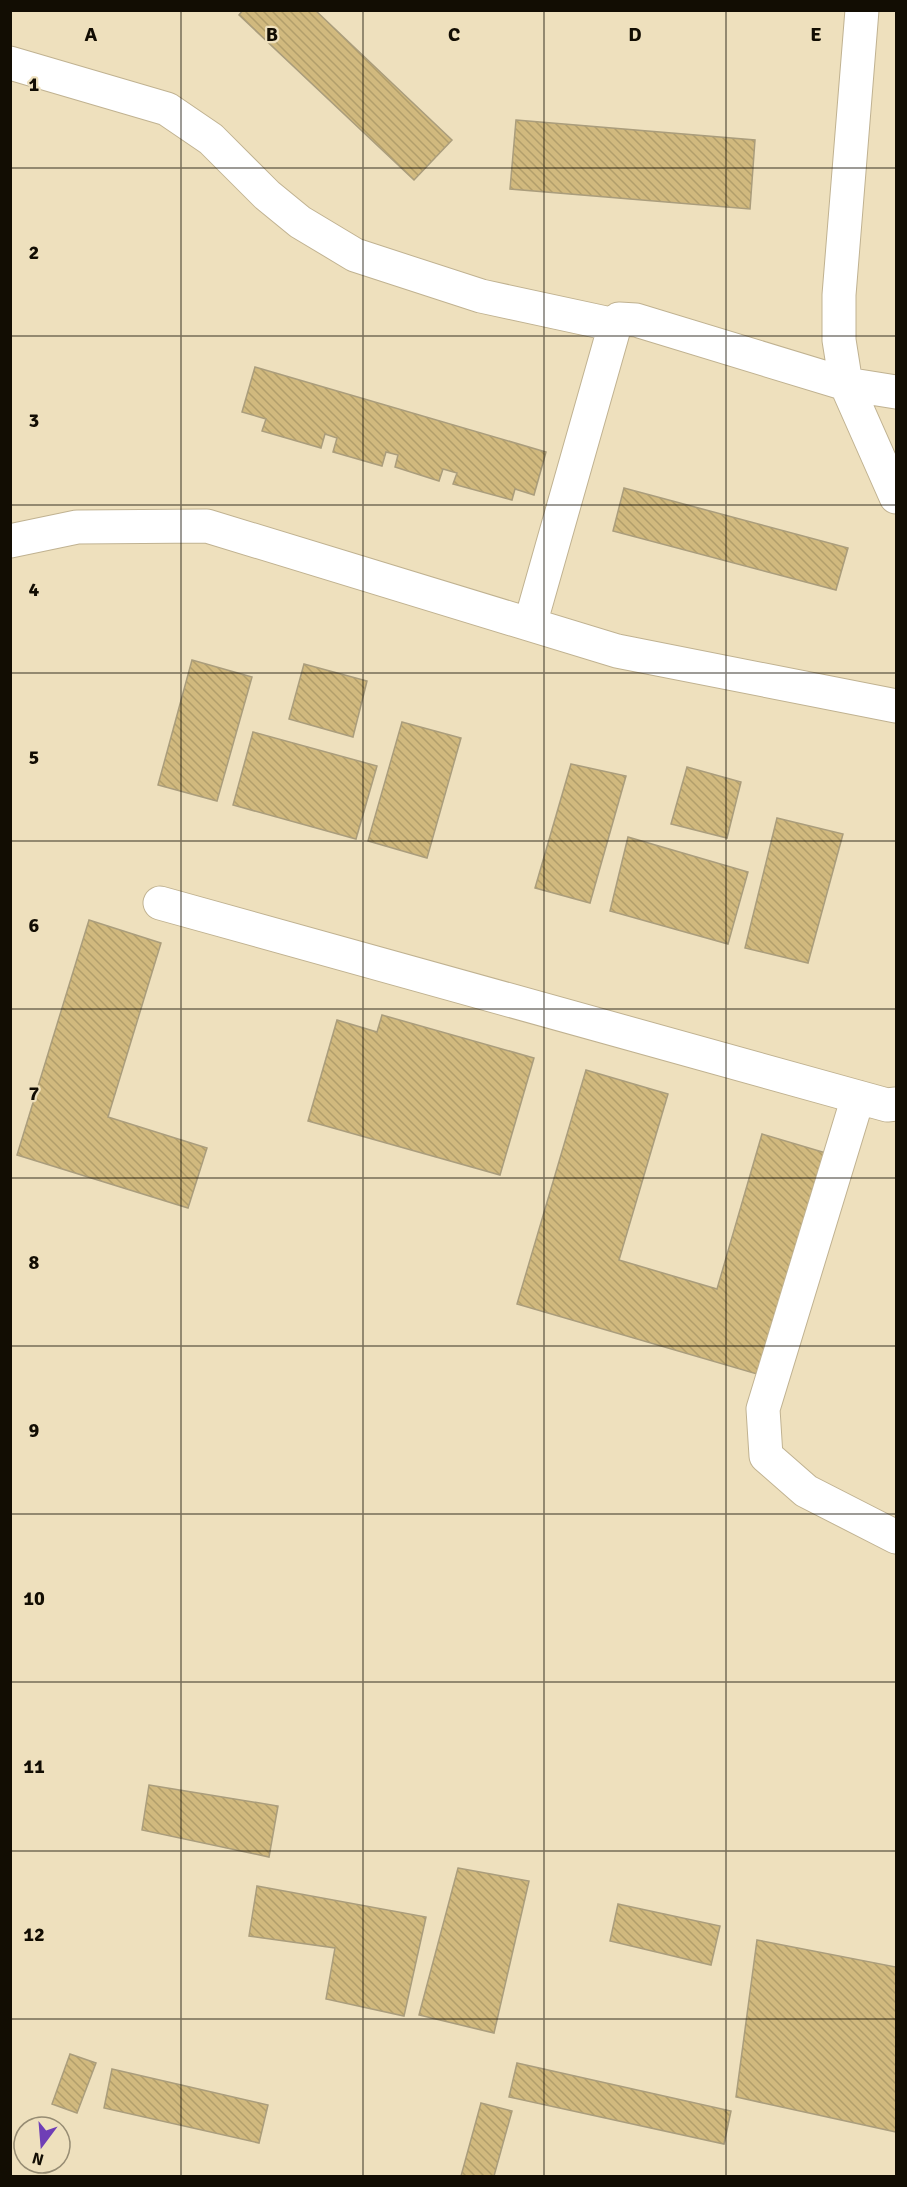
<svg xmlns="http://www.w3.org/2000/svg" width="907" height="2187" viewBox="0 0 907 2187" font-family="Signika,sans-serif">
<defs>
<pattern id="building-back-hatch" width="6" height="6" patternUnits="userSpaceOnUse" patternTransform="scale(1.5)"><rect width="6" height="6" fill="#d1b97e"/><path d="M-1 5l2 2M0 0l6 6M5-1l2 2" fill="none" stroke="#b29e6b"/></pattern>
</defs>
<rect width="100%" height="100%" fill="#eee0bd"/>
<path fill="url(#building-back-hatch)" stroke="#aa9d7c" stroke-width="1.5" d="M243 10H315L452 140 414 180 239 15Z
M516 120 755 140 750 209 510 189Z
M255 367 546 452 534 495 515 489 512 500 453 484 457 473 443 469 439 481 395 467 398 455 386 452 382 466 333 452 337 438 325 434 321 448 262 431 266 419 242 412Z
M624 488 848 548 836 590 613 531Z
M192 660 252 677 217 801 158 785Z
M304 664 367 681 353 737 289 719Z
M402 722 461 738 427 858 368 841Z
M253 732 377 766 356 839 233 805Z
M571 764 626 776 590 903 535 888Z
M687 767 741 782 727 838 671 824Z
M777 818 843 834 808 963 745 948Z
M628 837 748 872 728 944 610 911Z
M89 920 161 943 108 1117 207 1148 188 1208 17 1155Z
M382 1015 534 1058 500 1175 308 1121 337 1020 377 1032Z
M586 1070 668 1094 619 1260 717 1289 762 1134 836 1156 771 1378 517 1304Z
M149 1785 278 1806 269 1857 142 1830Z
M458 1868 529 1881 494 2033 419 2015Z
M257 1886 426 1917 404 2016 326 1999 335 1948 249 1936Z
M618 1904 720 1926 711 1965 610 1941Z
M757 1940 896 1967V2132L736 2097Z
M70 2054 96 2063 77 2113 52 2104Z
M517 2063 731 2111 724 2144 509 2097Z
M112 2069 268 2105 259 2143 104 2108Z
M481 2103 512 2111 494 2176H461Z"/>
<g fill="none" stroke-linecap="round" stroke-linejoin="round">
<g stroke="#c0b291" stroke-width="35">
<path id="minor" d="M862 10 839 295V340L846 384 896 497
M10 63 167 109 211 139 267 195 300 222 355 255 481 296 615 325
M10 541 77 527 207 526 617 651 896 706
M528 623 533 614 615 325 619 319 636 320 846 384 896 392
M160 903 858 1097 887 1105 896 1104
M858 1097 763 1409 766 1456 806 1491 896 1537"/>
</g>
<use href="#minor" stroke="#fff" stroke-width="33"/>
</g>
<path fill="none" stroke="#120d03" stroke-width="1.5" stroke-opacity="0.55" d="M181 10V2176M363 10V2176M544 10V2176M726 10V2176M10 168H896M10 336H896M10 505H896M10 673H896M10 841H896M10 1009H896M10 1178H896M10 1346H896M10 1514H896M10 1682H896M10 1851H896M10 2019H896"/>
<g font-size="20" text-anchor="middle" font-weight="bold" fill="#120d03" stroke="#eee0bd" stroke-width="4.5" stroke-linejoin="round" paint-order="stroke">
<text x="91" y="41">A</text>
<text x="272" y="41">B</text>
<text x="454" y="41">C</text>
<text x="635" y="41">D</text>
<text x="816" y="41">E</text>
<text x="34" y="91">1</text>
<text x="34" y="259">2</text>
<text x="34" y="427">3</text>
<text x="34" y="596">4</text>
<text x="34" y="764">5</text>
<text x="34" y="932">6</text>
<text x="34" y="1100">7</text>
<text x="34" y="1269">8</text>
<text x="34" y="1437">9</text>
<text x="34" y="1605">10</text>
<text x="34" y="1773">11</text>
<text x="34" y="1941">12</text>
</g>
<rect width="907" height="2187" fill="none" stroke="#120d03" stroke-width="24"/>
<g transform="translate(42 2145) rotate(196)"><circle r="28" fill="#eee0bd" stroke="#968c73" stroke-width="1.5"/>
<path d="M0-4.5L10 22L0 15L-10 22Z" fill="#6f3eb6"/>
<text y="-9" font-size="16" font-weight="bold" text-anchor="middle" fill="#120d03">N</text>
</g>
</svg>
